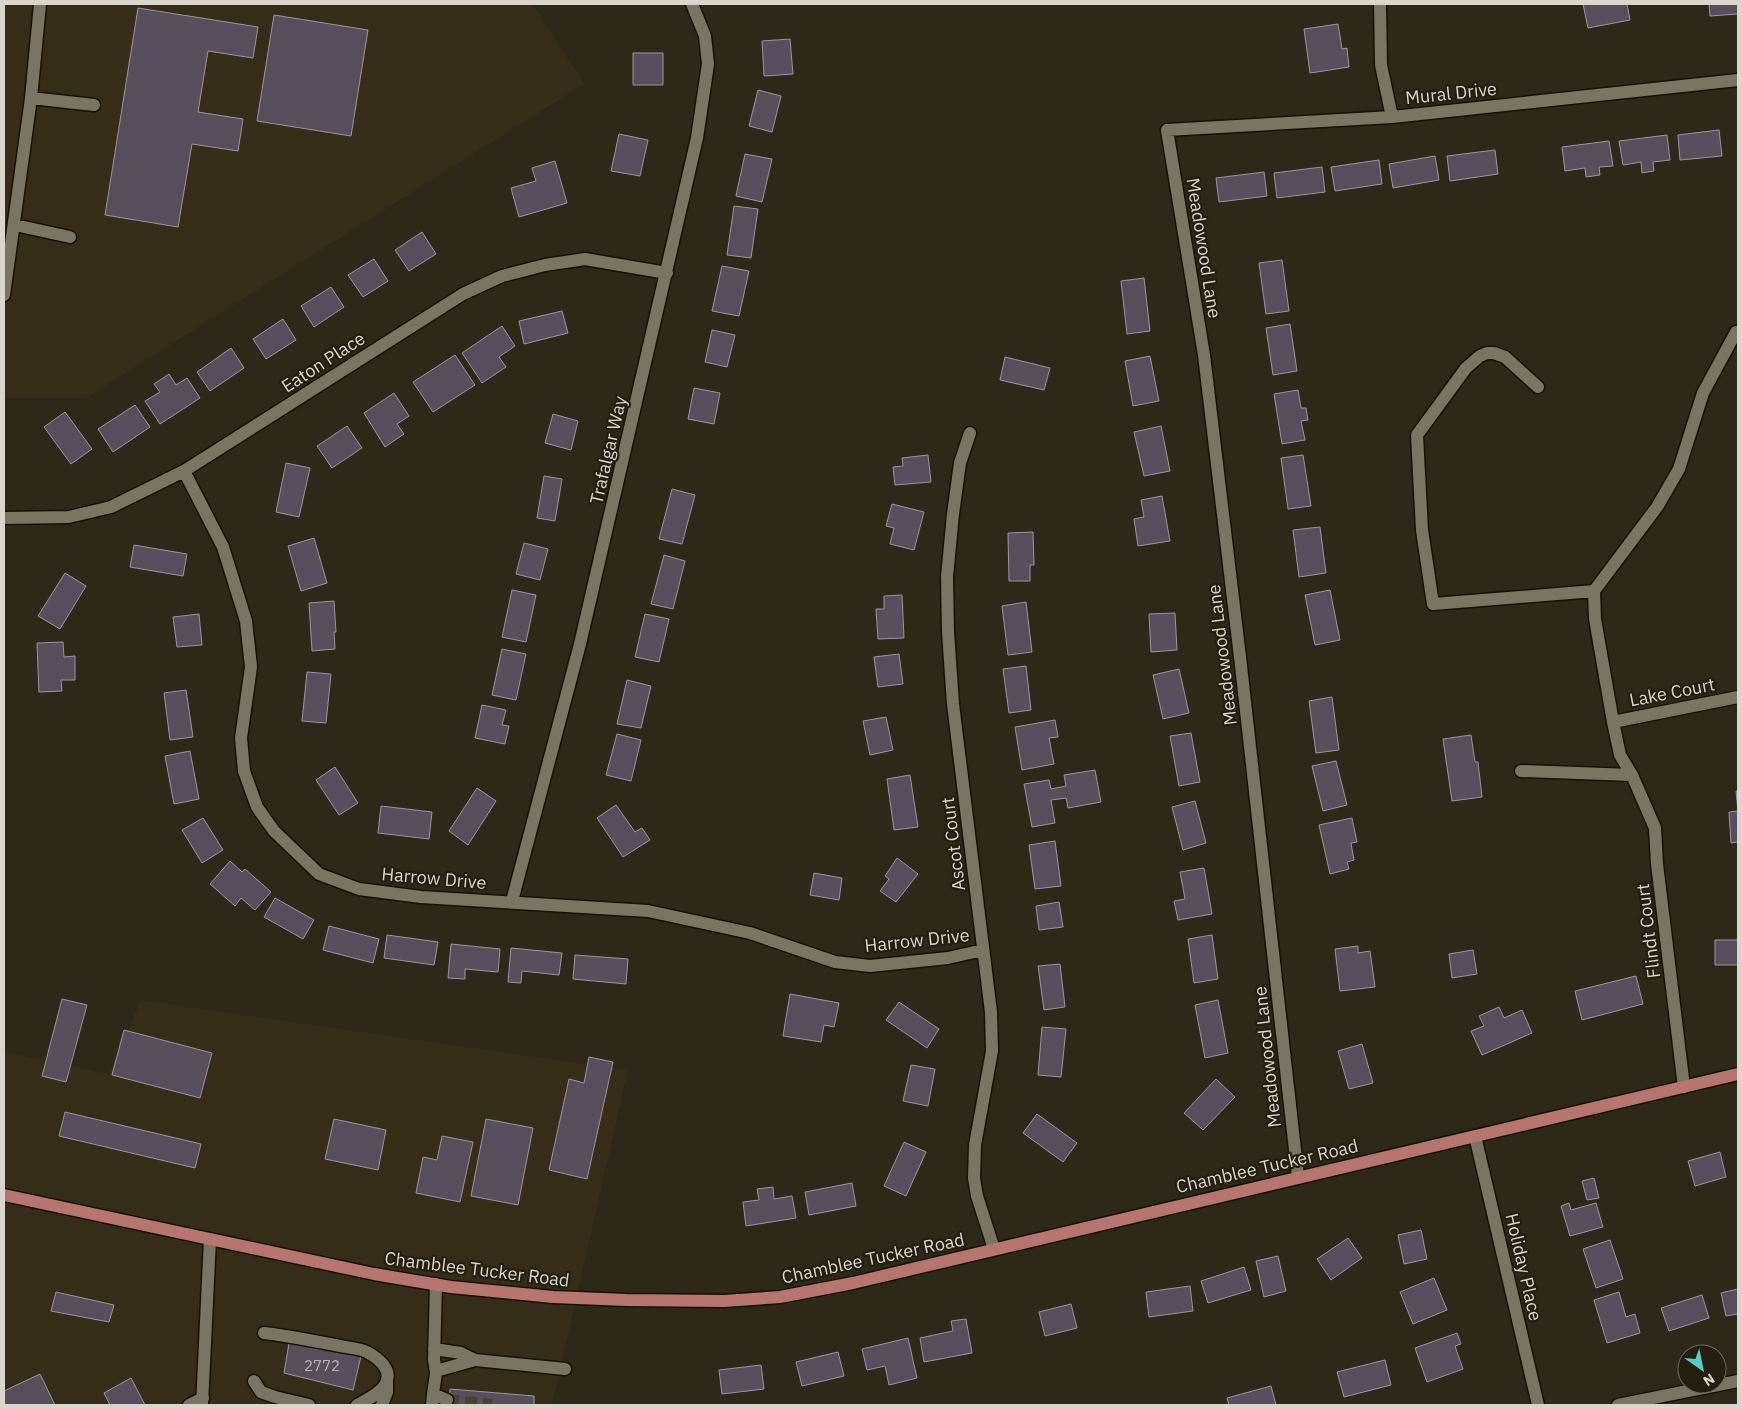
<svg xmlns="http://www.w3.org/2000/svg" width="1742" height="1409" viewBox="0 0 1742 1409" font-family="'IBM Plex Sans',sans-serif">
<rect width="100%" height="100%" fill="#2e2819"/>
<path fill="#352d17" d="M4 4H533L584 84 86 398H4Z
M141 1000 628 1070 552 1405H4V1052L109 1074Z"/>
<path fill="#564e5d" stroke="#9e94a5" d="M1583 4H1627L1630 20 1588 28Z
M1709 4H1738V14L1710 16Z
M138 8 258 27 253 58 208 51 198 112 243 119 238 151 192 144 178 227 105 215Z
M274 15 368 30 351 136 257 121Z
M1338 24 1342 49 1347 48 1349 67 1310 73 1304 29Z
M790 39 793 74 764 76 762 41Z
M633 53H663V85H633Z
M758 90 781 96 772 132 749 126Z
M1719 130 1722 156 1680 160 1678 135Z
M619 134 648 140 640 176 611 171Z
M1667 135 1670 160 1653 162 1654 171 1642 173 1641 162 1623 165 1619 141Z
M1609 141 1613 166 1599 167 1600 175 1586 177 1585 168 1565 171 1562 147Z
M1495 150 1498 174 1450 181 1447 156Z
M745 154 772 159 762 202 736 196Z
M1435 156 1439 180 1393 188 1389 164Z
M1379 160 1382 184 1335 191 1331 167Z
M555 161 567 203 519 217 511 188 536 181 532 168Z
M1322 167 1325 192 1277 198 1274 173Z
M1264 172 1267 196 1219 202 1216 178Z
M734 206 758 209 751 258 727 255Z
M422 232 436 254 409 271 395 250Z
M374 259 388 281 363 297 348 275Z
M1282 260 1289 311 1266 314 1259 263Z
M722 266 749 271 739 316 712 311Z
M1144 278 1150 331 1127 334 1121 281Z
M331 287 344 307 314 327 301 306Z
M562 311 568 333 524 344 519 321Z
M283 319 296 340 266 359 253 339Z
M1290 324 1297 371 1273 375 1266 328Z
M502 326 515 346 499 357 506 367 482 383 462 353Z
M712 330 735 335 727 367 705 362Z
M231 348 244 368 210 391 197 372Z
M455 355 475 385 433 412 413 382Z
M1150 356 1159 401 1133 406 1125 361Z
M1005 357 1050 368 1044 390 1000 380Z
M169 374 176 385 187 378 200 398 160 424 145 401 160 392 154 384Z
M694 388 720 393 714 424 688 419Z
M1298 390 1301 408H1306L1308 420 1301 421 1305 440 1282 444 1274 394Z
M394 393 409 416 397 424 404 434 385 447 364 413Z
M135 405 150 427 113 452 98 429Z
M65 412 92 449 71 464 44 427Z
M553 414 578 421 571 450 545 443Z
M347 426 362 448 332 468 317 446Z
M1161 426 1170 471 1144 476 1134 432Z
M928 455 931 482 895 485 893 467 903 466 902 458Z
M1303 455 1311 506 1288 509 1281 458Z
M286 463 310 468 299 517 276 512Z
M544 476 562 479 555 521 537 518Z
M672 489 695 495 682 544 659 539Z
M1162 496 1170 541 1138 546 1134 519 1144 517 1141 500Z
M892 504 924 512 914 550 890 544 894 528 886 526Z
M1320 527 1326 573 1299 577 1293 530Z
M1033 532 1034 565H1030V581H1009L1008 533Z
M314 538 327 583 301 591 288 546Z
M524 543 548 549 540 580 516 574Z
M134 545 187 554 183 576 130 567Z
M664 555 685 561 673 609 651 604Z
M65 573 86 586 60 629 38 616Z
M512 590 536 595 526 642 502 637Z
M1330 590 1340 640 1315 645 1305 595Z
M902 595 904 638 878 639 876 609H884V596Z
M334 601 336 632H334L335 649 312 651 309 603Z
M1026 602 1032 652 1008 655 1002 606Z
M1175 613 1177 650 1151 652 1149 614Z
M199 614 202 645 177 647 173 617Z
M645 614 669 619 659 662 635 657Z
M63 642 64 657 75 656V680H61L62 691 39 692 37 643Z
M502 649 526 654 516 700 492 695Z
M899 654 903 684 878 687 874 657Z
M1026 666 1031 710 1009 713 1003 669Z
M1179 669 1189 713 1163 719 1153 675Z
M307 672 331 674 326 723 302 721Z
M627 680 651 686 641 728 617 724Z
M186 690 193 737 170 740 164 693Z
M1332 697 1339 750 1316 753 1309 701Z
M482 705 506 710 502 725 509 726 505 744 475 738Z
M886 717 893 750 870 755 863 721Z
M1055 720 1058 737 1049 738 1054 764 1022 770 1015 727Z
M1191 733 1200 782 1179 786 1170 736Z
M617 734 641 740 631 781 606 775Z
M1471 735 1475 762H1478L1482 797 1452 801 1443 739Z
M190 751 199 799 174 804 165 756Z
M1336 761 1347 805 1323 811 1312 766Z
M335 767 358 803 339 815 316 780Z
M1095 770 1101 802 1068 808 1066 798 1051 800 1055 823 1032 827 1024 784 1049 780 1051 789 1066 786 1064 775Z
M910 775 918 827 894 830 887 779Z
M477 788 496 801 468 845 449 831Z
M1736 791H1738V842L1731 843 1729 812 1738 811Z
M1195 801 1206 843 1183 850 1172 807Z
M616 805 635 832 642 828 650 840 623 857 597 818Z
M381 806 432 812 429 839 378 833Z
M203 818 223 850 202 863 182 830Z
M1352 818 1357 842 1351 843 1354 860 1347 862 1349 869 1330 874 1319 825Z
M1055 841 1061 886 1035 889 1029 845Z
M897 858 918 874 896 902 880 891 889 879 885 876Z
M230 861 242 872 245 869 271 892 255 910 241 898 235 906 210 884Z
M1204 868 1212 914 1178 920 1174 901 1185 899 1180 872Z
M814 873 842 878 839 900 810 895Z
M275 898 314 920 303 939 264 917Z
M1059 902 1063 927 1039 930 1036 906Z
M329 926 379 939 373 963 323 950Z
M387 935 438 942 434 965 384 958Z
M1212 935 1218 979 1194 983 1188 939Z
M1715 940H1738V965H1715Z
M451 944 500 949 498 972 465 969V979L448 978Z
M1358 946V953L1370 951 1375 987 1340 991 1335 949Z
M511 948 562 953 559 975 522 971 521 983 508 982Z
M1473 950 1477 974 1452 978 1449 954Z
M575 955 628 959 626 984 573 979Z
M1060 964 1065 1007 1044 1010 1038 966Z
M1636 976 1643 1004 1582 1020 1575 991Z
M790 994 839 1003 834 1027 824 1025 821 1042 783 1036Z
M62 999 87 1005 66 1082 42 1076Z
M1218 1000 1228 1053 1205 1058 1195 1005Z
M899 1002 939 1029 927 1048 886 1020Z
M1499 1007 1504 1018 1522 1010 1532 1033 1482 1055 1471 1031 1484 1026 1479 1016Z
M1042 1027 1066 1029 1061 1077 1038 1075Z
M124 1030 212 1053 200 1098 112 1075Z
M1362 1044 1373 1083 1349 1089 1338 1051Z
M589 1057 613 1062 587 1179 549 1170 569 1079 584 1083Z
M911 1065 935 1069 928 1106 903 1101Z
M1216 1079 1235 1097 1203 1130 1184 1113Z
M65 1112 201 1144 195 1168 59 1136Z
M1037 1114 1077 1143 1063 1162 1023 1133Z
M334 1119 386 1130 378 1170 325 1159Z
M486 1119 533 1128 518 1205 471 1196Z
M442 1136 473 1142 460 1202 416 1193 423 1157 437 1160Z
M904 1142 926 1152 906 1196 884 1186Z
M1720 1152 1726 1177 1695 1186 1688 1161Z
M1594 1178 1599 1198 1587 1200 1582 1181Z
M852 1183 856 1206 809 1215 805 1192Z
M773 1187 774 1199 792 1196 796 1218 746 1226 743 1202 759 1200 757 1189Z
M1569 1203 1571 1210 1596 1203 1603 1227 1570 1236 1561 1206Z
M1421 1230 1427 1259 1404 1264 1398 1235Z
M1348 1238 1362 1258 1331 1280 1317 1259Z
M1610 1240 1623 1279 1596 1288 1583 1249Z
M1278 1256 1286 1291 1264 1297 1256 1261Z
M1244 1267 1251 1290 1208 1303 1201 1281Z
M1434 1278 1447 1310 1413 1324 1400 1292Z
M1190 1286 1193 1311 1149 1317 1146 1292Z
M1738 1289V1314L1726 1316 1721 1293Z
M56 1292 114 1305 109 1322 51 1311Z
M1619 1292 1626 1317 1635 1314 1640 1333 1607 1343 1594 1300Z
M1702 1295 1709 1318 1669 1331 1661 1308Z
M1071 1304 1077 1328 1045 1336 1039 1312Z
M966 1319 972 1353 924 1362 920 1338 953 1331 951 1321Z
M1457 1333 1461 1344 1455 1346 1463 1369 1427 1382 1415 1348Z
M908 1338 917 1378 889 1385 885 1366 867 1370 862 1349Z
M289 1343 361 1356 353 1390 284 1373Z
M838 1352 844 1376 802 1386 796 1362Z
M1385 1360 1391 1385 1344 1397 1337 1372Z
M761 1365 764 1389 722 1394 719 1370Z
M40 1374 55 1405H4V1391Z
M131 1378 145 1405H110L104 1393Z
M1271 1386 1276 1405H1229L1227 1398Z
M450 1389 534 1396V1405H449Z"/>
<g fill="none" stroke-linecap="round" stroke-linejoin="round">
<path stroke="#484234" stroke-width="12" stroke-dasharray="12 6" stroke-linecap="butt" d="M447 1400 492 1405"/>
<g stroke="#161104" stroke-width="15">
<path id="minor" d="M1380 4 1381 65 1392 117
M31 98 94 105
M15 225 70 237
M4 295 31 98 40 4
M1538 387 1505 357 1494 353H1487L1480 356 1466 368 1417 435 1422 530 1433 604 1594 591
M970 433 960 463 953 514 947 577 948 632 953 704 991 1012 992 1051 975 1145 974 1178 977 1196 994 1249
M184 471 223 547 246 621 251 667 241 738 244 771 257 807 274 831 319 874 359 889 421 897 648 911 750 933 835 962 870 966 948 958 983 950
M4 518 69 517 111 507 184 471 463 294 502 276 545 265 585 259 667 273
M1594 591 1595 619 1613 722 1620 755 1632 775 1655 828 1657 864 1684 1087
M1594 591 1657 507 1679 469 1703 393 1736 332
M1613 722 1738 697
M1521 771 1632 775
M512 901 580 644 697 138 708 64 705 36 692 4
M1475 1136 1538 1405
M1298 1177 1240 657 1204 355 1167 130 1392 117 1738 80
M264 1333C290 1336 315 1341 340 1346 348 1348 359 1348 367 1352 378 1358 394 1370 385 1385 380 1394 366 1400 357 1405
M434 1349 461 1353 475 1360
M436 1371 475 1360 565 1369
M254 1381 261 1392 275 1397 309 1405
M433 1394 436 1373 434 1359 436 1284
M189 1405 203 1398
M202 1405 210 1239
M382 1405 387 1392V1382
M432 1405 433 1394 447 1400
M1618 1405 1738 1381"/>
</g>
<g stroke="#161104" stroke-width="15">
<path id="major" d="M4 1195 374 1274 451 1287 553 1297 627 1300 724 1301 780 1297 853 1283 1738 1074"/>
</g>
<use href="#minor" stroke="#7a7462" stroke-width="12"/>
<use href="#major" stroke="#b77570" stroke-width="12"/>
</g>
<g text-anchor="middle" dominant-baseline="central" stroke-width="4.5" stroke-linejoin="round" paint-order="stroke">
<g font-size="15" fill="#b9b4b0">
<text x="322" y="1365">2772</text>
</g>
<g font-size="18" fill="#dad6cc" stroke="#241e10">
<text transform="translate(1451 93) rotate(-6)">Mural Drive</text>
<text transform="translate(1204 248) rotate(81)">Meadowood Lane</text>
<text transform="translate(323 362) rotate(-33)">Eaton Place</text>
<text transform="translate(608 450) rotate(-77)">Trafalgar Way</text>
<text transform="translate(1222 655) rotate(-97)">Meadowood Lane</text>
<text transform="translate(1672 692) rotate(-11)">Lake Court</text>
<text transform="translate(953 844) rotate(-97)">Ascot Court</text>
<text transform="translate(434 878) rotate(5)">Harrow Drive</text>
<text transform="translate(1648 931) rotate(-97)">Flindt Court</text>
<text transform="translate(917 940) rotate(-6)">Harrow Drive</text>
<text transform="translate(1267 1057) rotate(-96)">Meadowood Lane</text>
<text transform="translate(1267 1166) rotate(-13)">Chamblee Tucker Road</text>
<text transform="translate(873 1258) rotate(-12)">Chamblee Tucker Road</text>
<text transform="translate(1524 1267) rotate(77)">Holiday Place</text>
<text transform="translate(477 1269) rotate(7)">Chamblee Tucker Road</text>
</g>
</g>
<rect width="1742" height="1409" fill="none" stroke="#dad6cc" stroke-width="10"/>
<g transform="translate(1702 1369) rotate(147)"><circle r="24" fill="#241e10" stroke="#6d685b"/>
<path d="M0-4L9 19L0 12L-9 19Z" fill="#55cec6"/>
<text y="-8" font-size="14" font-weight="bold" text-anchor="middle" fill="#dad6cc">N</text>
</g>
</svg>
